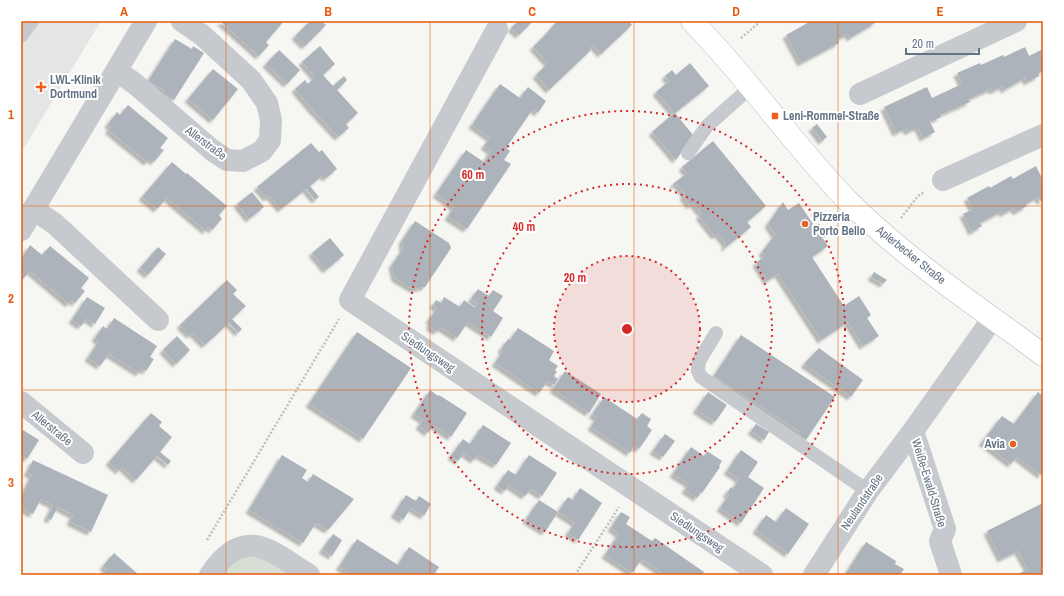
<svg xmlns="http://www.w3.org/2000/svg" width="1064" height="596" viewBox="0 0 1064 596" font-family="'Archivo Narrow',sans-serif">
<defs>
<filter id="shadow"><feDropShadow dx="-3.5" dy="3.5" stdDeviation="1" flood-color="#0004"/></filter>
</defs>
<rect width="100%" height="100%" fill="#f6f6f3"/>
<path fill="#e4e5e4" d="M21 21H101L21 153Z"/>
<path fill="#d7ded4" d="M250 556H262L295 575H222L239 559Z"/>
<path fill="#adb3ba" filter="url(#shadow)" d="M220 21H284L266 42 269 45 259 56Z
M310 21H322L326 25 305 46 295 36Z
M518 21H533L519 35 511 28Z
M557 21H629L632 25 601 54 593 45 590 49 591 50 549 90 536 75 548 63 533 47 547 33Z
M811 21H878L850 38 848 34 838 39 839 43 801 63 786 35Z
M175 39 192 49 193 46 204 53 174 100 164 94 165 91 148 81Z
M320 46 335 64 323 75 333 86 344 76 347 80 337 90 358 113 346 124 349 128 338 137 310 107 295 89 305 80 308 84 315 77 302 62Z
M1025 47 1029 56 1043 49V71L1038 74 1039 76 1027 82 1025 78 1004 90 1003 86 993 91 991 89 969 99 970 102 940 115 941 117 930 122 935 132 923 138 918 127 908 132 906 128 896 133 884 107 927 87 932 98 962 84 957 73 980 63 981 65 1003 55 1004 57Z
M279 50 300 70 287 84 266 64Z
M690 63 709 86 675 113 693 135 676 160 652 132 674 113 656 92 669 81 665 76 672 70 676 75Z
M213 69 238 89 213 120 188 99Z
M500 84 520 98 528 87 546 101 538 113 533 109 506 148 510 151 504 160 511 164 467 229 448 217 454 207 436 194 466 150 484 162 491 151 484 146 490 138 472 125Z
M128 105 168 138 160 148 164 150 154 162 151 159 147 162 108 130 111 127 108 124 117 112 120 115Z
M817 124 827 137 822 141 812 128Z
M713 141 766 206 747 222 751 227 725 248 724 247 726 244 718 234 715 236 699 216 702 214 693 203 690 206 683 196 685 194 677 184 674 186 673 184 687 173 682 167Z
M311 143 319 152 322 150 337 169 326 178 323 175 310 186 319 197 315 200 306 189 281 209 270 196 267 198 257 187Z
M172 162 186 174 187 173 227 206 219 215 222 219 212 230 208 227 206 231 167 198 157 209 142 197Z
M1036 166 1043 180V200L1040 201 1038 197 1026 204 1027 206 1016 212 1014 208 1003 214 1002 211 980 223 982 226 972 232 963 214 973 209 967 198 989 186 990 188 1011 176 1013 179Z
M252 192 264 207 249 219 237 204Z
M783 202 788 210 799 203 828 246 812 257 844 306 859 296 871 315 867 318 879 336 863 346 848 322 821 340 778 274 767 281 756 263 765 256 762 252 775 235 768 224Z
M415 221 449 243 451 248 425 287 413 289 395 278 392 265 403 249 402 241Z
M330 238 344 255 326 270 312 253Z
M30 245 42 255 50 246 89 278 81 288 85 291 75 303 72 300 69 304 30 271 21 281V259Z
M158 247 166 254 148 275 140 268Z
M874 272 887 280 883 284 871 277Z
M227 280 237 290 233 294 246 306 232 319 242 329 238 333 229 323 205 345 193 333 190 335 180 325Z
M478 289 489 296 493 290 503 296 493 311 503 318 491 337 468 322 457 338 442 328 436 331 430 327 431 321 429 320 437 308 433 305 436 300 441 303 444 297 460 307 464 300 475 308 478 304 471 299Z
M87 297 105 308 95 324 87 319 81 326 72 320Z
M114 318 157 346 150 357 154 359 146 371 142 369 139 373 109 354 100 366 88 358 99 341 95 338 103 326 107 329Z
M518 328 554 351 549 360 558 366 555 370 557 372 554 376 558 379 554 385 548 381 539 393 495 363 503 351 501 349 508 339 510 340Z
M357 332 411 368 363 439 309 404Z
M741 335 835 397 806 440 798 434 800 432 714 376Z
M177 336 190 350 176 364 163 350Z
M819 348 863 380 851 397 804 364Z
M565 371 601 394 589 413 553 389Z
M430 390 438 396 439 395 467 413 451 437 433 425 428 433 419 426 423 420 414 414Z
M708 392 727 405 715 422 696 410Z
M1038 392 1043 396V472L1041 475 1017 457 1011 464 982 442 1002 416 1014 424Z
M604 397 637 419 642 413 651 419 647 426 652 430 639 449 634 446 630 453 591 427 597 417 592 415Z
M151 413 162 422 159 426 172 437 160 452 171 461 168 465 157 456 136 480 122 467 119 471 109 462Z
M756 424 769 432 764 440 751 431Z
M483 425 511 443 496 465 478 455 474 460 464 453 458 461 451 456 463 439 470 444Z
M23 430 39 440 27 459 21 455V434Z
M665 434 675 441 663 457 653 451Z
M691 447 704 456 707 451 722 461 719 466 720 467 702 493 701 492 697 498 685 490 689 484 673 474Z
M741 450 758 462 748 477 764 488 741 523 720 508 729 495 726 494 731 487 733 489 739 479 727 471Z
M282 455 307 470 302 478 308 482 313 474 354 499 328 530 316 523 303 543 249 510Z
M529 455 557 473 542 496 531 489 525 496 509 485 505 491 497 486 508 470 516 475Z
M33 460 108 495 91 532 70 522 73 515 58 507 51 520 47 518 53 505 41 499 33 514 21 508V497L32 475 27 473Z
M580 488 602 503 578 540 568 533 575 523 558 512 568 497 573 500Z
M406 495 416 501 419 496 431 504 424 516 411 508 403 520 394 514Z
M539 500 558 512 545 532 526 520Z
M1043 503V575H1016L1028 569 1018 551 1001 559 987 531Z
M786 508 809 524 788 554 756 530 766 515 776 522Z
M621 512 630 517 626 524 652 541 655 538 704 572 702 575H661L662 573 642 559 632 573 605 555 619 534 611 528Z
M333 534 342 540 332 556 322 550Z
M357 539 398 565 409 547 439 567 434 575H353L339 567Z
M866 542 896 561 895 564 904 569 900 575H845Z
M114 553 139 575H101L106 569 103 566Z"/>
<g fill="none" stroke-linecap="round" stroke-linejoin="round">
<g stroke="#b8bcc1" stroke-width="23">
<path id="secondary" d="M692 21C723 53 751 87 779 122 802 149 824 177 849 202 907 260 977 306 1043 355"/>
</g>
<path stroke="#bdc0c2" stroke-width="2.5" stroke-dasharray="2 2" stroke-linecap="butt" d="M741 38 761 21
M901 218 918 196 924 192
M207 540 339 319
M575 575 619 507"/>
<path stroke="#c6c9cd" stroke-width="14" d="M21 36 32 21
M688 153 707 126 751 87
M716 333 699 361 698 371 701 377 868 491"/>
<path stroke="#c6c9cd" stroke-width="22" d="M497 29 350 300 762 575
M117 71 134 83 212 150 227 160 243 161 262 151 270 140 271 120 267 103 251 80 202 35 182 21
M860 94 1016 21
M943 180 1043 135
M33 209 55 224 158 320
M21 230 146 21
M21 402 83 453
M210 575C244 524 270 550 309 575
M814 575 868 491 913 431
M951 575 940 541 945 529 913 431 993 318"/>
<use href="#secondary" stroke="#fff" stroke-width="22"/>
</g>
<path fill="none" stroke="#e8590c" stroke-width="1" stroke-opacity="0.55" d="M226 21V575M430 21V575M634 21V575M838 21V575M21 206H1043M21 390H1043"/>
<circle cx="627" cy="329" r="73" fill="#d62828" fill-opacity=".12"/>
<g fill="none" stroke="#d62828" stroke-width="2" stroke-dasharray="2 4">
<circle cx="627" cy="329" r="73"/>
<circle cx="627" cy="329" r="145"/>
<circle cx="627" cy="329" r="218"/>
</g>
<g fill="#eb601e" stroke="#fff" stroke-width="1.5">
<path d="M39 81h4v4h4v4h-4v4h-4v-4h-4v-4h4z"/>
<rect x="771" y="112" width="8" height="8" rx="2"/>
<circle cx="805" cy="224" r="4"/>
<circle cx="1013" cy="444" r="4"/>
</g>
<g text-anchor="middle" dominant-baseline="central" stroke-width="4" stroke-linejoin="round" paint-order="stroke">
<g font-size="12" font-weight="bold" fill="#647385" stroke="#fff" text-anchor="start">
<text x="50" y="80">LWL-Klinik<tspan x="50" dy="14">Dortmund</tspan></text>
<text x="783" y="116">Leni-Rommel-Straße</text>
<text x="813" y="217">Pizzeria<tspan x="813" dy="14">Porto Bello</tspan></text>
<text x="1005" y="444" text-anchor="end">Avia</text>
</g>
<g font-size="12" fill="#647385" stroke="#fff">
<text transform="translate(206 143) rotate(37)">Allerstraße</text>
<text transform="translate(911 255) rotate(39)">Aplerbecker Straße</text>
<text transform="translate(428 352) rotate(34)">Siedlungsweg</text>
<text transform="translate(52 428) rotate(39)">Allerstraße</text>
<text transform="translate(929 483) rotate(73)">Weiße-Ewald-Straße</text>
<text transform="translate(862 502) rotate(-56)">Neulandstraße</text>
<text transform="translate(697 532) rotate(34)">Siedlungsweg</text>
</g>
</g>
<circle cx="627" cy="329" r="6" fill="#d62828" stroke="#fff" stroke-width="2"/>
<g font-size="12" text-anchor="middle" font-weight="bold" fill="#d62828" stroke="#fff" stroke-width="4" stroke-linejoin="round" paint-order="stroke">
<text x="473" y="179">60 m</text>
<text x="524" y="231">40 m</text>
<text x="575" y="282">20 m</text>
</g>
<rect width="1064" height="596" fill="none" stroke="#ffffff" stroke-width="44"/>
<path d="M906 48v6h73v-6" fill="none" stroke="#647385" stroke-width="2"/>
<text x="912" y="48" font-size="12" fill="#647385" stroke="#ffffff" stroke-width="3" paint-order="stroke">20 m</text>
<rect x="22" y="22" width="1020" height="552" fill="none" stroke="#e8590c" stroke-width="1.5"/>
<g font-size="13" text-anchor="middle" font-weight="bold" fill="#e8590c">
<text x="124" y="16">A</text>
<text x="328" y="16">B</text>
<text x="532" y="16">C</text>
<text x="736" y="16">D</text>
<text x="940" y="16">E</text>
<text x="11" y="119">1</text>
<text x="11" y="303">2</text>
<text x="11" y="487">3</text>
</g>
</svg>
